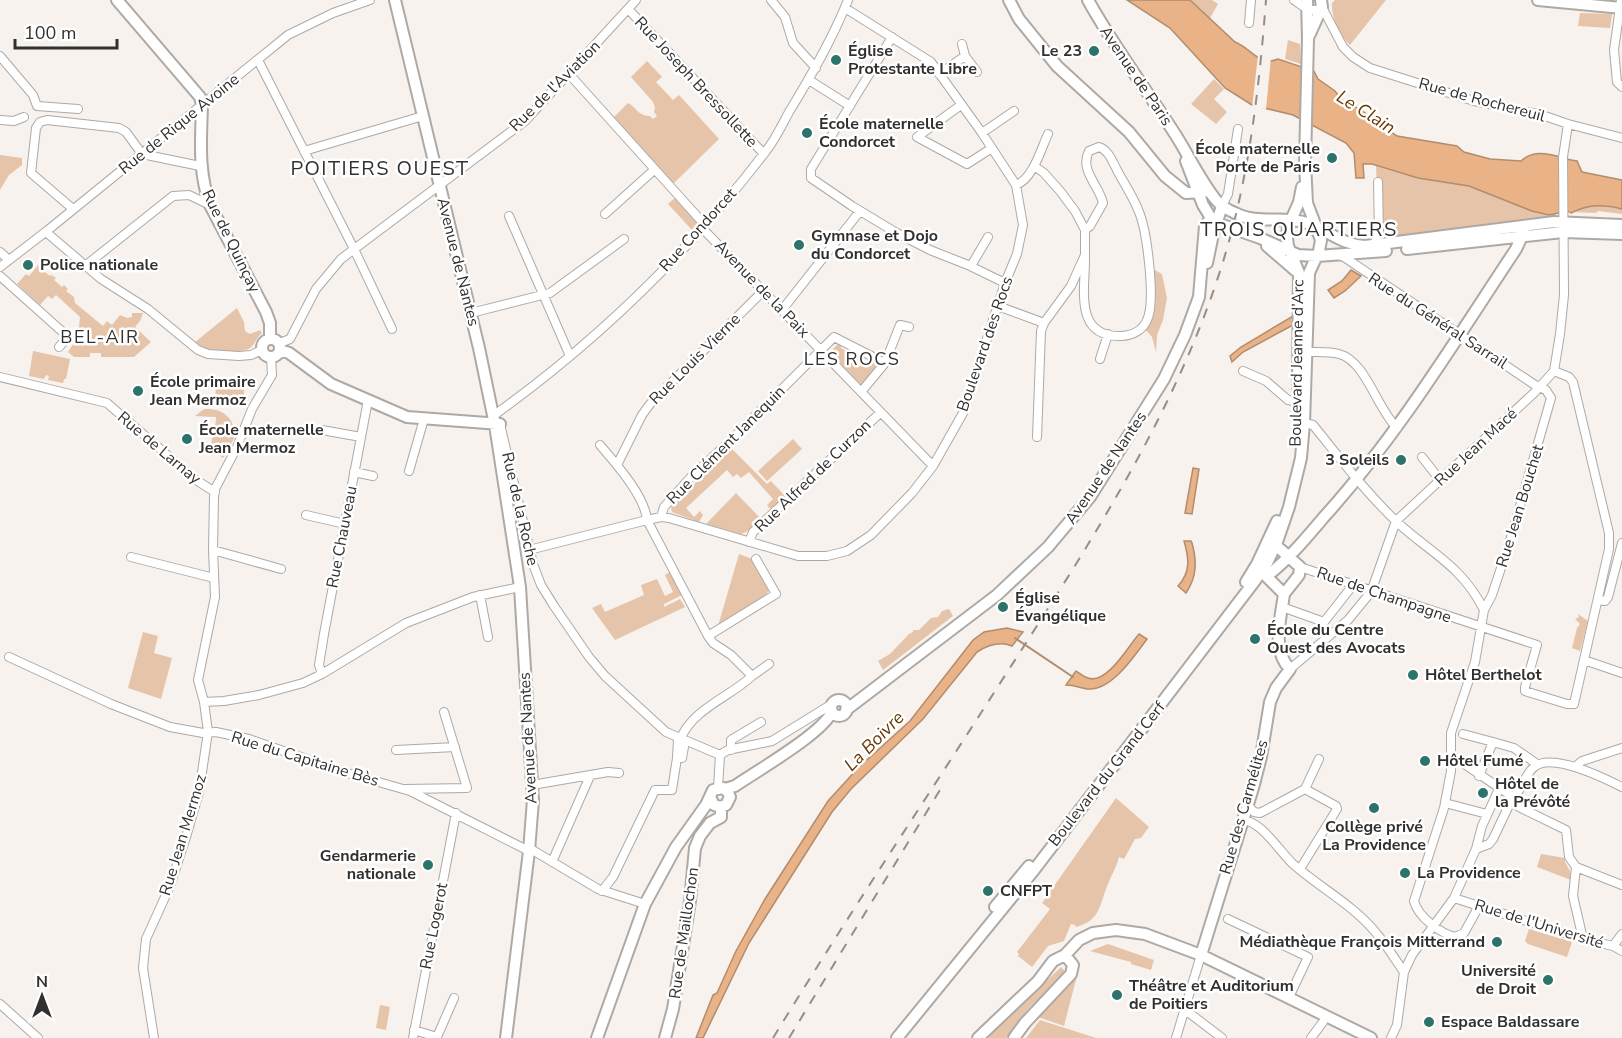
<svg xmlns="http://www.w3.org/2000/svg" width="1622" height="1038" viewBox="0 0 1622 1038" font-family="'Nunito Sans',sans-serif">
<rect width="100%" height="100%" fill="#f7f2ed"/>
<path fill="#e5c4a9" d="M1191 0H1212L1218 4 1210 18Z
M1335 0H1386L1350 45C1340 37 1331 16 1332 3Z
M1580 13 1612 14 1610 28 1578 26Z
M1288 40 1300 44 1301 64 1285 59Z
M647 61 662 77 656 82 673 100 679 95 719 139 672 185 613 118 628 103C636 107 638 116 650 116L653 119 657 116 654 112 655 107 653 102 631 77Z
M1214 79 1224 89 1214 99 1227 112 1216 124 1191 104Z
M0 155 22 158V165L9 175 0 190Z
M1376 166 1406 175 1469 186 1532 211 1556 214 1555 216 1506 224 1389 238 1379 234Z
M676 197 700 222 692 230 668 204Z
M1596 205 1622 209V214L1598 211 1596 213 1572 212 1582 208Z
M39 264 44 268 42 270 50 276 51 275 56 278 54 280 62 287 64 285 68 289 66 291 74 297 75 303 103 326 107 321 112 325 120 315 127 318 132 317V313H143L140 321 135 327 151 342 134 357H101V353H90V357H74L68 352 78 337 74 333 79 327 80 317 56 295 52 299 48 296 40 305 17 284 26 274 29 276Z
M1153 269 1162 274 1167 298 1163 320 1157 335 1156 352 1152 337 1145 329C1160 314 1155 289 1153 269Z
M237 308 244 322 245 331 250 334 260 330 262 333C257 337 255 344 250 348 240 355 203 351 194 343Z
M840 342 841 348 869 364 870 358 876 363 875 369 861 385 832 355V350Z
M33 351 70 359 66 379H64L63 383 48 380 49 376 46 375 44 379 29 376Z
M216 384 244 385V397H218V399H239L217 405 215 403Z
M204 409C218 408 229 413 234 427L236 429V435L223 458 219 455V448H211C211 437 216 428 216 417L195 416Z
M793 439 802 449 767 481 758 471Z
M731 448 767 484 771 481 786 497 771 510 767 505 773 499 749 472 741 478 737 474 733 477 727 470 686 508 694 517 700 511 703 515 699 522 672 512 671 507Z
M736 493 761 519 746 532 741 534 706 524Z
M739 554 755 560 770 589 765 596 718 626Z
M670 572 682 595 664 604V607L680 599 685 607 615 640 592 608 601 604 605 612 644 595 641 585 657 579 665 596 673 592 665 575Z
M949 609 953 616 883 670 878 661 890 654 909 634 913 632V630H919L931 618 938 617 942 611Z
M1578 614 1588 621 1580 651 1572 648 1577 628 1580 624 1575 619 1579 617Z
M143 632 158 636 154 653 172 658 161 699 128 688Z
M1116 798 1149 827 1141 838 1135 839 1124 859 1119 857C1116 868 1112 874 1108 884 1099 904 1102 920 1076 927L1075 925 1071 924 1064 941 1048 946 1032 967 1018 956 1019 954 1017 952 1050 909 1042 903Z
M1541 854 1565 858V862L1570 871 1571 880 1537 867Z
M1529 929 1572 942 1567 957 1528 944 1525 941Z
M1108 944 1154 960 1151 970 1131 964V962L1090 951Z
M1061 967 1064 970V974L1028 1009 1006 1038H988Z
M1078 972 1064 1026 1038 1017 1071 984Z
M380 1005 390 1007 386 1030 376 1028Z
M1040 1020 1096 1038H1026Z"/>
<path fill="#e9b387" stroke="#b28c6d" stroke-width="1.5" d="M1127 0H1190L1235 42C1251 48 1259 67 1278 59L1314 71 1318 79 1335 91 1345 104 1358 108 1397 136 1457 146 1464 152 1490 159 1521 161C1537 146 1558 158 1577 161L1582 172 1622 180V209C1603 204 1588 204 1571 213L1568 211 1549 215 1532 211 1469 186 1418 178 1372 164H1363L1364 178H1356L1354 153 1346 143 1293 115 1252 105 1225 88 1170 28Z
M1351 270 1361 276 1345 291 1334 298 1328 290 1342 281Z
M1293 316V325L1243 352 1232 362 1230 356 1241 347Z
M1193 468 1199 469 1192 514 1185 513Z
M1184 541H1191L1192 543C1197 561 1197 577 1186 593L1178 586C1191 572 1189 558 1184 541Z
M1007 628 1023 632 1012 646C1000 641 988 645 977 652L923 719 851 789 832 812 749 943 703 1038H696L713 995 717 993 736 951 765 899 828 801 859 767 910 721 973 640 984 632Z
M1139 634 1147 639C1135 655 1113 689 1090 689 1082 689 1076 685 1066 685L1076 671C1079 673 1084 677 1088 678 1107 685 1129 645 1139 634Z"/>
<path fill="#f7f2ed" d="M1258 55 1261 57 1271 58 1266 109 1252 108Z"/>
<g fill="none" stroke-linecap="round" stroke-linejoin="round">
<path stroke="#b28c6d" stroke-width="2" d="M1015 638 1073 677"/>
<g stroke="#aea9a5" stroke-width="10">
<path id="street" d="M771 0 785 17 793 43 816 68
M1294 0C1303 6 1312 15 1322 7L1343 47 1353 57 1370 68 1474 101 1542 115 1568 124 1622 138
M1621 0 1614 50 1617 82 1622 87
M629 10 764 154
M1249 23 1251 0
M892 37 811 169V178L852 206 895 232 930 250 968 265 1005 283
M962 44 965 56 977 72
M0 56 33 95 37 106 78 109
M258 60 354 249 392 329
M569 74 705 225
M939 74 965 56
M809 80 850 106
M961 105 917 137 967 164 992 148
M0 120 14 121 24 117
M982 133 1014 111
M304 151 423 116
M142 154 200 166
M1016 185C1033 179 1041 149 1048 134
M1222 206 1228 194 1238 129
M73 209 31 173 36 128 40 122 47 120 119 128 126 132 142 154
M605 214 654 170
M509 216 570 356
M702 228 933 466
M1085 230 1090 226 1103 203C1099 185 1079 170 1089 151L1099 147C1109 150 1113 163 1118 172 1125 185 1134 198 1139 212 1147 231 1156 302 1147 320 1143 330 1133 335 1122 336 1072 338 1086 286 1085 255
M46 232 101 279 148 309 198 350 208 354 239 356 251 355 262 350
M1373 246 1379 234 1378 182
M0 252 9 260
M1338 255 1344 257 1535 385 1546 390 1551 398 1509 544 1492 595 1484 610 1475 662 1451 733V771L1444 808 1414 901C1418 917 1440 933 1455 937L1464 933 1479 906
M85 266 173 196 189 195 210 205
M971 266 988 237
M0 267 48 230 288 35 333 13 370 0
M0 276 66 335V339L59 347
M998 306 1044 323 1071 286 1080 266 1085 255V230L1075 211 1060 191 1044 173 1034 166
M782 310 860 211
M471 313 550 293 624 239
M280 343 290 339 316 289 341 259 525 121 636 0
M1306 352C1316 352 1329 351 1339 354 1366 361 1377 409 1397 428
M1100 359 1108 334
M1243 371 1266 381 1288 400 1298 402
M0 377 107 403 196 480 215 492
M861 392 885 363 900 325 909 327
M493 416C596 342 689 252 766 151 775 140 782 125 789 112 811 76 832 40 848 0
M1304 423 1313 425C1340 458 1366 493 1398 523 1432 554 1462 566 1484 610
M500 424 533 564 541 585 554 606 589 657 605 676 666 732 720 755
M322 430 361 437
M1037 437 1041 331 1044 323
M600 445C616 464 645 496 647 520L661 517 669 518 798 556H827L847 551 871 535 912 493 933 466 963 413 1005 283 1017 254 1023 225 1016 185 982 133 931 62 845 8
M1422 457 1440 480
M617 465 642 415 650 404 763 291
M409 471 424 419
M354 472 373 476
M306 515 345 524
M661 517 664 507 691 477 728 443 834 337 885 363
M749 542 753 532 880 413
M213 550 281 569
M529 550 647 520 708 636 776 594 756 559
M131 557 214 578
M1300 567 1537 645 1525 687V691L1567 704H1574L1609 549V533L1573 382 1569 377 1554 371
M480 595 488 637
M1599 600 1605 601 1608 597 1622 543
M1282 607 1324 622 1353 585
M708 636 713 643 731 655 752 676 769 664
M9 657 111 704 170 727 203 733 216 732 249 739 347 773 410 791 529 851
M1584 660 1622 673
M1290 669 1348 620 1371 592 1396 521 1534 393 1554 371 1560 334 1564 295 1563 157 1568 124
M322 674 319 665 324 634 368 400
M204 702 224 701 259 695 303 683 322 674 406 623 473 597 520 587
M1463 734 1493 742
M678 739 677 758H682L685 741
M680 740C692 709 730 697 752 676
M396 750 455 747
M731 750V740L761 722
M720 755 728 750 772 741 832 704
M1451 755 1513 797C1523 790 1524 775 1534 767 1552 752 1604 778 1622 787
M1575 767 1582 761 1622 748
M1479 776 1493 742 1514 748 1537 764
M532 785 608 772 619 773
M718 788 720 755
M405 789 467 788 444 712
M1305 789 1319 759
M1511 801 1519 807 1566 830 1569 857 1576 867 1622 885
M1445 803 1487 814
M1248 805 1254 812 1260 813 1305 789 1336 806 1337 809 1300 869
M1242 821C1258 817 1281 853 1293 864 1320 888 1354 905 1377 934 1387 946 1395 959 1404 972
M529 848 598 889 645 904
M1476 849 1489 844 1493 839 1512 799
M552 862 590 776
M1576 867 1573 896 1583 939
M602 891 613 877 655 790H672L677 758
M1454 898 1583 939 1613 946 1622 951
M1228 919 1308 957 1289 997
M1613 946 1622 934
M0 1004 38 1038
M1184 1009 1222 1038
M414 1030 437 1037 454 998
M154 1038 143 968 146 939 170 886 186 837 199 792 208 732 204 702 198 680 215 597 213 550 214 497 215 489 237 447 252 409 272 375 271 357
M413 1038 456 813
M1176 1038 1201 955
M1311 1038 1323 1022
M1391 1038 1397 1025 1404 972 1412 955 1454 898 1476 849 1482 826 1499 789"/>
</g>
<g stroke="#aea9a5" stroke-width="14">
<path id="secondary" d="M117 0 200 97 202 105C201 141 198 171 210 205L266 312 270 323V338
M395 0 479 348 495 425 520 587 533 800 529 851 506 1038
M1009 0 1019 19 1057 66 1129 132 1165 176 1186 193 1204 192
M1088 0C1114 47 1146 89 1175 134 1189 156 1200 180 1216 200 1221 206 1228 210 1235 213 1258 225 1283 215 1307 223 1328 230 1340 244 1365 246L1554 222 1622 225
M1538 0 1622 8
M1309 36 1322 7 1321 0
M1186 161 1203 205 1211 218 1217 223 1260 238 1298 255 1317 256 1386 251
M1267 246 1296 271
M1407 249 1563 232 1622 234
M1207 263 1213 234 1222 206
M262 348a9 9 0 1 1 18 0a9 9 0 1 1-18 0Z
M280 350 289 353 331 384 407 417 500 424
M1298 388 1299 273 1288 246 1287 238 1288 227 1299 202 1302 187
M1269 544 1280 549 1300 567 1299 575 1284 594
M1263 573 1284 594
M1267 576C1289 559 1306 538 1324 517 1398 435 1455 341 1516 249L1524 232
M1246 582 1257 564 1277 521
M831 708a8 8 0 1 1 16 0a8 8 0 1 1-16 0Z
M846 710 997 595 1048 547 1090 497 1164 379 1185 335 1199 297 1205 226 1211 218
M725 789 735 786C755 772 825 732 832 711
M995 907 1029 866
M1201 955 1253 788 1261 757 1270 702 1276 688 1290 669C1271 650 1281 617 1284 594
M597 1038 645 904 676 847 706 805 713 790 723 788 728 792 730 797 726 805 720 807 714 805 710 797
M665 1038 673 1009 690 901 695 848 700 836 710 823 721 817V807
M897 1038 1034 870 1254 582 1267 563 1277 542 1289 507 1301 458 1304 423 1309 273 1319 251 1321 240 1307 203 1305 163 1308 38 1307 0
M978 1038 1038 981 1053 961 1065 955 1079 940 1093 933 1116 930 1145 934 1201 955 1371 1038
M1014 1038 1025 1023 1071 974 1073 965 1065 955"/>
</g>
<use href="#street" stroke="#fff" stroke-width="8"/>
<use href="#secondary" stroke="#fff" stroke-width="10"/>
<path stroke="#928e8b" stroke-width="2" stroke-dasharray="10 10" stroke-linecap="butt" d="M773 1038C845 920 922 805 997 688 1083 554 1174 418 1222 265 1249 179 1259 90 1266 0
M789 1038 940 790"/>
</g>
<g fill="#2c736a" stroke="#fff" stroke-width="2">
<circle cx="1094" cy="51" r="6"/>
<circle cx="836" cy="60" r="6"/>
<circle cx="807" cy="133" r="6"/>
<circle cx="1332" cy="158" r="6"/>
<circle cx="799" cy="245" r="6"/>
<circle cx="28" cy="265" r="6"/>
<circle cx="138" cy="391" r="6"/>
<circle cx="187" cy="439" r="6"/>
<circle cx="1401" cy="460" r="6"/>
<circle cx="1003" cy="607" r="6"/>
<circle cx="1255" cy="639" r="6"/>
<circle cx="1413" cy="675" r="6"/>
<circle cx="1425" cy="761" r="6"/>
<circle cx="1483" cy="793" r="6"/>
<circle cx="1374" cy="808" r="6"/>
<circle cx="428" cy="865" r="6"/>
<circle cx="1405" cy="873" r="6"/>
<circle cx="988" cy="891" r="6"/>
<circle cx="1497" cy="942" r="6"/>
<circle cx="1548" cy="980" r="6"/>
<circle cx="1117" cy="995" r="6"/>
<circle cx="1429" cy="1022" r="6"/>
</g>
<g text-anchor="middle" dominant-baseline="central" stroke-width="5" stroke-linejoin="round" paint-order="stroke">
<g font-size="16" font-weight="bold" fill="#32302f" stroke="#fff" text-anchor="start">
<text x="848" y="51">Église<tspan x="848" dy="18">Protestante Libre</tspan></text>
<text x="1082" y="51" text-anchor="end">Le 23</text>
<text x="819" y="124">École maternelle<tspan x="819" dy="18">Condorcet</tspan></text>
<text x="1320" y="149" text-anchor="end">École maternelle<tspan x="1320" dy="18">Porte de Paris</tspan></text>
<text x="811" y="236">Gymnase et Dojo<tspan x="811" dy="18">du Condorcet</tspan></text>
<text x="40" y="265">Police nationale</text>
<text x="150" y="382">École primaire<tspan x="150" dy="18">Jean Mermoz</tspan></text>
<text x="199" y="430">École maternelle<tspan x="199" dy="18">Jean Mermoz</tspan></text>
<text x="1389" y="460" text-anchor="end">3 Soleils</text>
<text x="1015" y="598">Église<tspan x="1015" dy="18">Évangélique</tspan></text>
<text x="1267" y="630">École du Centre<tspan x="1267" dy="18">Ouest des Avocats</tspan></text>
<text x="1425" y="675">Hôtel Berthelot</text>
<text x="1437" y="761">Hôtel Fumé</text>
<text x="1495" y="784">Hôtel de<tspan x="1495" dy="18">la Prévôté</tspan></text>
<text x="1374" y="827" text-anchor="middle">Collège privé<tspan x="1374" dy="18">La Providence</tspan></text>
<text x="416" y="856" text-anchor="end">Gendarmerie<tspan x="416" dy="18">nationale</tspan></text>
<text x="1417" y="873">La Providence</text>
<text x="1000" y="891">CNFPT</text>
<text x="1485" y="942" text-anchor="end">Médiathèque François Mitterrand</text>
<text x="1536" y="971" text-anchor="end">Université<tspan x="1536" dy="18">de Droit</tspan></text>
<text x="1129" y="986">Théâtre et Auditorium<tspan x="1129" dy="18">de Poitiers</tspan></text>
<text x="1441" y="1022">Espace Baldassare</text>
</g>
<g font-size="16" fill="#32302f" stroke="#fff">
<text transform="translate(1136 76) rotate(56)">Avenue de Paris</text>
<text transform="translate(696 82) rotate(47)">Rue Joseph Bressollette</text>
<text transform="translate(555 86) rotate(-45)">Rue de l'Aviation</text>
<text transform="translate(1482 100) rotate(15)">Rue de Rochereuil</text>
<text transform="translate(179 124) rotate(-39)">Rue de Rique Avoine</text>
<text transform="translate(698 230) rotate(-48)">Rue Condorcet</text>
<text transform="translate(231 241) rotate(64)">Rue de Quinçay</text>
<text transform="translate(458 262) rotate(76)">Avenue de Nantes</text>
<text transform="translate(762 289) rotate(46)">Avenue de la Paix</text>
<text transform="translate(1438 321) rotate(33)">Rue du Général Sarrail</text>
<text transform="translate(985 344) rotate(-71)">Boulevard des Rocs</text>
<text transform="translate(695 359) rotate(-45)">Rue Louis Vierne</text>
<text transform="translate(1297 363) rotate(-89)">Boulevard Jeanne d’Arc</text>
<text transform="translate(726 445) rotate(-45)">Rue Clément Janequin</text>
<text transform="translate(1476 447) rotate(-43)">Rue Jean Macé</text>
<text transform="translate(159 448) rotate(40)">Rue de Larnay</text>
<text transform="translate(1106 468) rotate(-56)">Avenue de Nantes</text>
<text transform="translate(813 476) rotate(-44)">Rue Alfred de Curzon</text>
<text transform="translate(1520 506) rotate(-73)">Rue Jean Bouchet</text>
<text transform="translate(520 509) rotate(77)">Rue de la Roche</text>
<text transform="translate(342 537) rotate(-79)">Rue Chauveau</text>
<text transform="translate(1384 595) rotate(19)">Rue de Champagne</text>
<text transform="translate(528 738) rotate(-93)">Avenue de Nantes</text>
<text transform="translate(305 759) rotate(17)">Rue du Capitaine Bès</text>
<text transform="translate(1107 774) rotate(-52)">Boulevard du Grand Cerf</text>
<text transform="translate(1244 807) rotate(-74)">Rue des Carmélites</text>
<text transform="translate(183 835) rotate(-73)">Rue Jean Mermoz</text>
<text transform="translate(1539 924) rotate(17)">Rue de l'Université</text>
<text transform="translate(434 926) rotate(-79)">Rue Logerot</text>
<text transform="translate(684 933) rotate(-82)">Rue de Maillochon</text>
</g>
<g font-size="18" font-style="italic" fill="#6a3901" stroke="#fff">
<text transform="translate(1366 112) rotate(32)">Le Clain</text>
<text transform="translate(874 741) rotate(-45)">La Boivre</text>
</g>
<g font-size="18" letter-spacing="1.5" fill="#32302f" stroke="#fff">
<text x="100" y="337">BEL-AIR</text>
<text x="852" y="359">LES ROCS</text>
</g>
<g font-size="20" letter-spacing="1.5" fill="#32302f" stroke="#fff">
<text x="380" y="168">POITIERS OUEST</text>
<text x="1299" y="229">TROIS QUARTIERS</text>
</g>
</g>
<g transform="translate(42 996)" stroke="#ffffff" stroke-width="4.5" paint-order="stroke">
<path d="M0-4.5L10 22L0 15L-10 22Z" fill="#32302f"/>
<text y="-9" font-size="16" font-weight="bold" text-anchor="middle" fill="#32302f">N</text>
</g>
<path d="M15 39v9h102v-9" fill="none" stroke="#32302f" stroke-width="3"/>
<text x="24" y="39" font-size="18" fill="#32302f" stroke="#ffffff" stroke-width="4.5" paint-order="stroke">100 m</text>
</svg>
